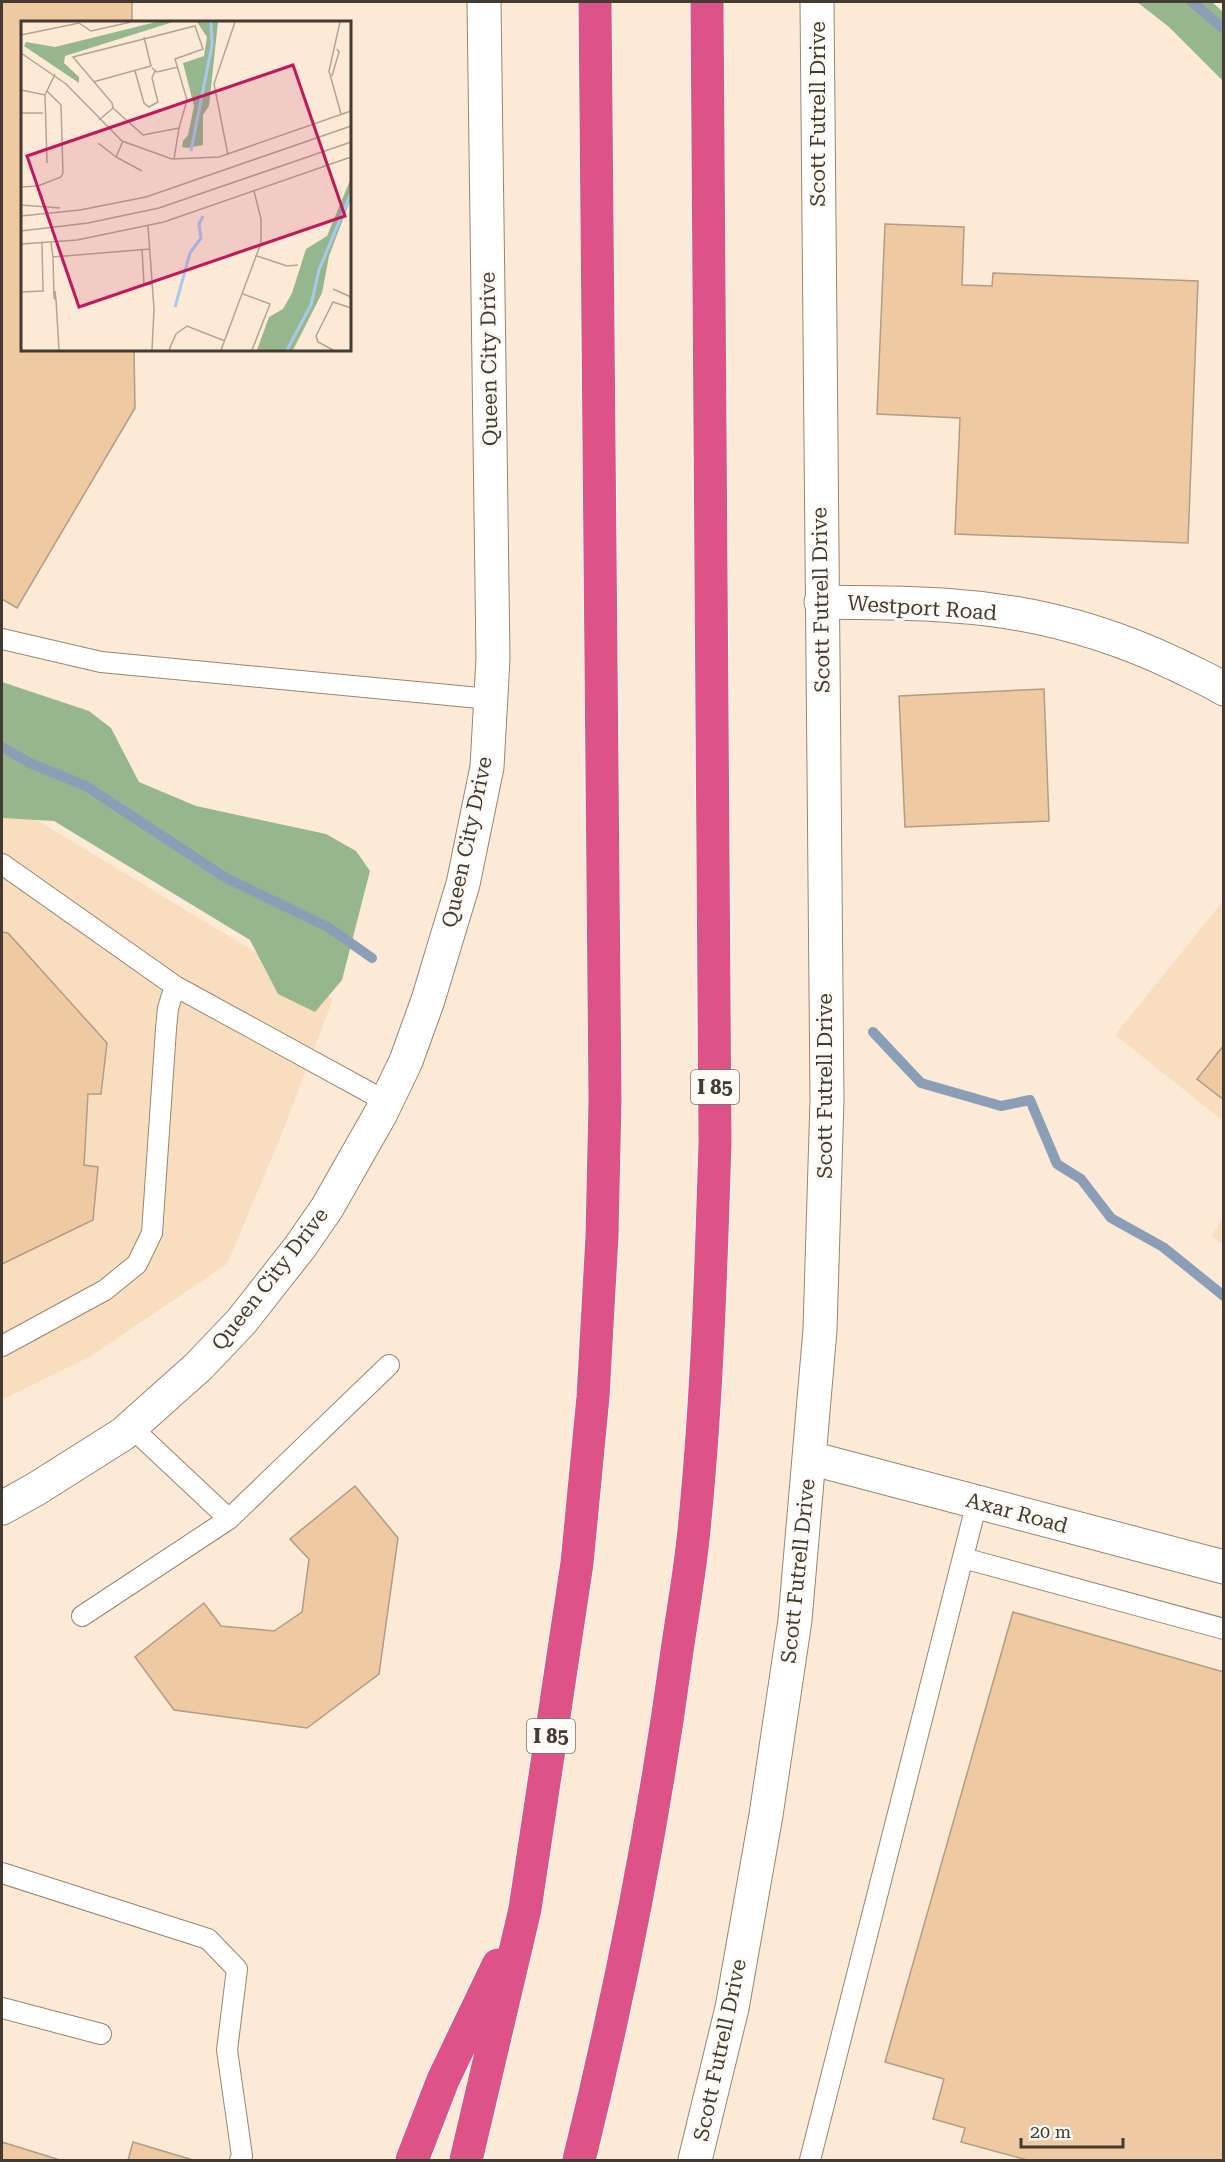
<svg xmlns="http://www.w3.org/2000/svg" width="1225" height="2162" viewBox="0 0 1225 2162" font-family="'Roboto Serif',serif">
<rect width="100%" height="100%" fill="#fcead7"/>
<path fill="#f9ddbf" d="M2 799 333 999 281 1136 227 1264 91 1356 2 1400Z
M1223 901V1121L1115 1035Z
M1223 1219V1245L1211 1235Z"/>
<path fill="#96b78e" d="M1137 2H1212L1223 12V81L1169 27Z
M2 682 89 711 111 728 139 782 196 806 326 834 356 851 370 871 342 980 315 1012 278 994 250 940 54 821 2 818Z"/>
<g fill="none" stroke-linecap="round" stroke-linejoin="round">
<path stroke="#8a9eb8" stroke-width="10" d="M1192 2 1224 29
M2 747 30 763 86 786 226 878 328 927 372 958
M873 1032 921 1083 1001 1106 1030 1100 1057 1164 1081 1179 1111 1218 1163 1247 1224 1296"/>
</g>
<path fill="#efc9a1" stroke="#b29c86" stroke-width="1.5" d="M2 2H132V22H22V350H134L135 408 17 608 2 599Z
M885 224 964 227 962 285 992 286 993 273 1198 281 1188 543 955 534 960 418 877 414Z
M1044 689 1049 821 905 827 899 696Z
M2 932 8 933 107 1043 101 1094H88L84 1165 98 1167 93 1220 2 1264Z
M1224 1045V1100L1197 1079Z
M355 1486 398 1538 379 1674 307 1728 174 1710 135 1657 204 1603 221 1626 274 1631 302 1612 309 1559 290 1539Z
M1013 1612 1224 1672V2160H1027L961 2142 965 2128 933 2119 944 2079 885 2062Z
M2 2142 60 2160H2Z
M133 2142 193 2160H128Z"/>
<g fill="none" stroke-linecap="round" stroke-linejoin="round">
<g stroke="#99856f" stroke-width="22">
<path id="service" d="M2 639 101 662 490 699
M2 864 175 986 168 1008 166 1029 152 1233 137 1264 105 1290 2 1346
M175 986 387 1102
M131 1427 229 1519 389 1365
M963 1558 1224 1629
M82 1616 229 1519
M2 1873 208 1939 237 1969 227 2050 242 2156 240 2160
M2 2008 101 2034
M810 2160 977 1502"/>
</g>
<g stroke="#99856f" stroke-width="35">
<path id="minor" d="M821 602C865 603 910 602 954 606 1031 611 1105 631 1175 664 1191 672 1208 679 1224 689
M810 1458 1224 1567"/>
</g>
<g stroke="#99856f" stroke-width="35">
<path id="tertiary" d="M2 1508 36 1489 123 1434 198 1367 241 1322 300 1247 327 1208 381 1113 406 1061 428 1000 463 884 487 767 493 659 484 2
M695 2160 732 2008 766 1815 795 1620 820 1330 827 1099 817 2"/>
</g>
<g stroke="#fff" stroke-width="35">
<path id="motorway" d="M412 2160 443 2080 498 1965
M466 2160 525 1909 577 1563 593 1397 602 1236 605 1100 595 2
M579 2160C620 1994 653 1827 676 1658 682 1615 690 1572 694 1530 707 1401 711 1271 715 1142L707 2"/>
</g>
<use href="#service" stroke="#fff" stroke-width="20"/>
<use href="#minor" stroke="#fff" stroke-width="33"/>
<use href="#tertiary" stroke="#fff" stroke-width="33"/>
<use href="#motorway" stroke="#dd5387" stroke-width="33"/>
</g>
<g text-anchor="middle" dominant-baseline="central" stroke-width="6" stroke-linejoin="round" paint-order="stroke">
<g fill="#fefaf5" stroke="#7b746c" stroke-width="1.5">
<rect x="691" y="1070" width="48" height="34" rx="4.5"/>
<rect x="527" y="1719" width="48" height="34" rx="4.5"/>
</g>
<g font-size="20" font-weight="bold" fill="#433a31">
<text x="715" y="1087">I 85</text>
<text x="551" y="1736">I 85</text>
</g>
<g font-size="21" fill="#433a31" stroke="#fefaf5">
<text transform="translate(818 114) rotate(-90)">Scott Futrell Drive</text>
<text transform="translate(489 359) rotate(-91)">Queen City Drive</text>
<text transform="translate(821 600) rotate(-91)">Scott Futrell Drive</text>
<text transform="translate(922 608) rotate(4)">Westport Road</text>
<text transform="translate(467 842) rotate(-78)">Queen City Drive</text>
<text transform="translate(825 1086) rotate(-90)">Scott Futrell Drive</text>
<text transform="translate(270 1279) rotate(-52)">Queen City Drive</text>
<text transform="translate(1017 1513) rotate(15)">Axar Road</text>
<text transform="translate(798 1571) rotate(-84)">Scott Futrell Drive</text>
<text transform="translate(720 2050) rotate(-78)">Scott Futrell Drive</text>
</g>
</g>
<g transform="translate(21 21)">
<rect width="330" height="330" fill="#fcead7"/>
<path d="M135 1H152L44 35 43 42 58 56V62L3 25 5 21 34 26ZM176 1H197L188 85 182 94V124L166 127 161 126 162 120 167 114 173 85 162 42 183 35 186 16ZM330 157V177L308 235 301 272 272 329H236L248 296 262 288 271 272 285 228 306 215Z" fill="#96b78e"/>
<path fill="none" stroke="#a8c9f2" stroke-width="3" d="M170 130 191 24 190 1M154 286 169 232 180 217 178 203 182 195M266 329 290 284 298 249 330 172"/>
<path fill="none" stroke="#b2a495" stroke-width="1.5" d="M319 1 308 50 320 93M0 14 58 2 70 10 110 1M0 32 45 63 101 120 151 138 198 136 330 90M131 47 136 51 157 46M114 50 123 82 128 86 137 81 131 57 134 50M311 55 318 31 316 28M72 61 130 45 123 16M0 69 24 74 34 53M24 74 26 142M0 92H22M78 99 92 87 91 82 52 36 174 5 182 28 154 38 166 79 158 107 122 114 92 87M102 120 95 136 121 150M77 122 95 136M207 134 193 63 214 1M153 138 158 107M0 166 17 165 40 156 42 152 40 84 26 70M0 184 39 187M0 195 59 189 125 176 330 105M127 205 133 288 131 329M0 210 67 202 138 187 330 121M30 221 32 236 129 228M0 223 56 219 143 201 330 136M121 228 123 264 131 263M236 235 266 245 277 244M32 236 33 277 35 279 34 270M312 268 330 276M0 271 22 270 21 222M222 273 249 283 231 329M35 279 38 329M148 329 155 313 166 305 204 320M200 329 240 222V198L233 170M312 329 297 321 295 315 312 281 330 287"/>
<path fill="#c2185b" fill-opacity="0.15" stroke="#c2185b" stroke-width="3" d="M272 44 324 195 58 286 6 135Z"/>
<rect width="330" height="330" fill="none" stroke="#433a31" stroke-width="3"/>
</g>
<rect width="1225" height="2162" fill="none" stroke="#433a31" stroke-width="6"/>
<path d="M1021 2138v9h102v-9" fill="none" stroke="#433a31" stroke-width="3"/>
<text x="1030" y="2138" font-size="18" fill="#433a31" stroke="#fefaf5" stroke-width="4.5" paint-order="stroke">20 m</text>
</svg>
